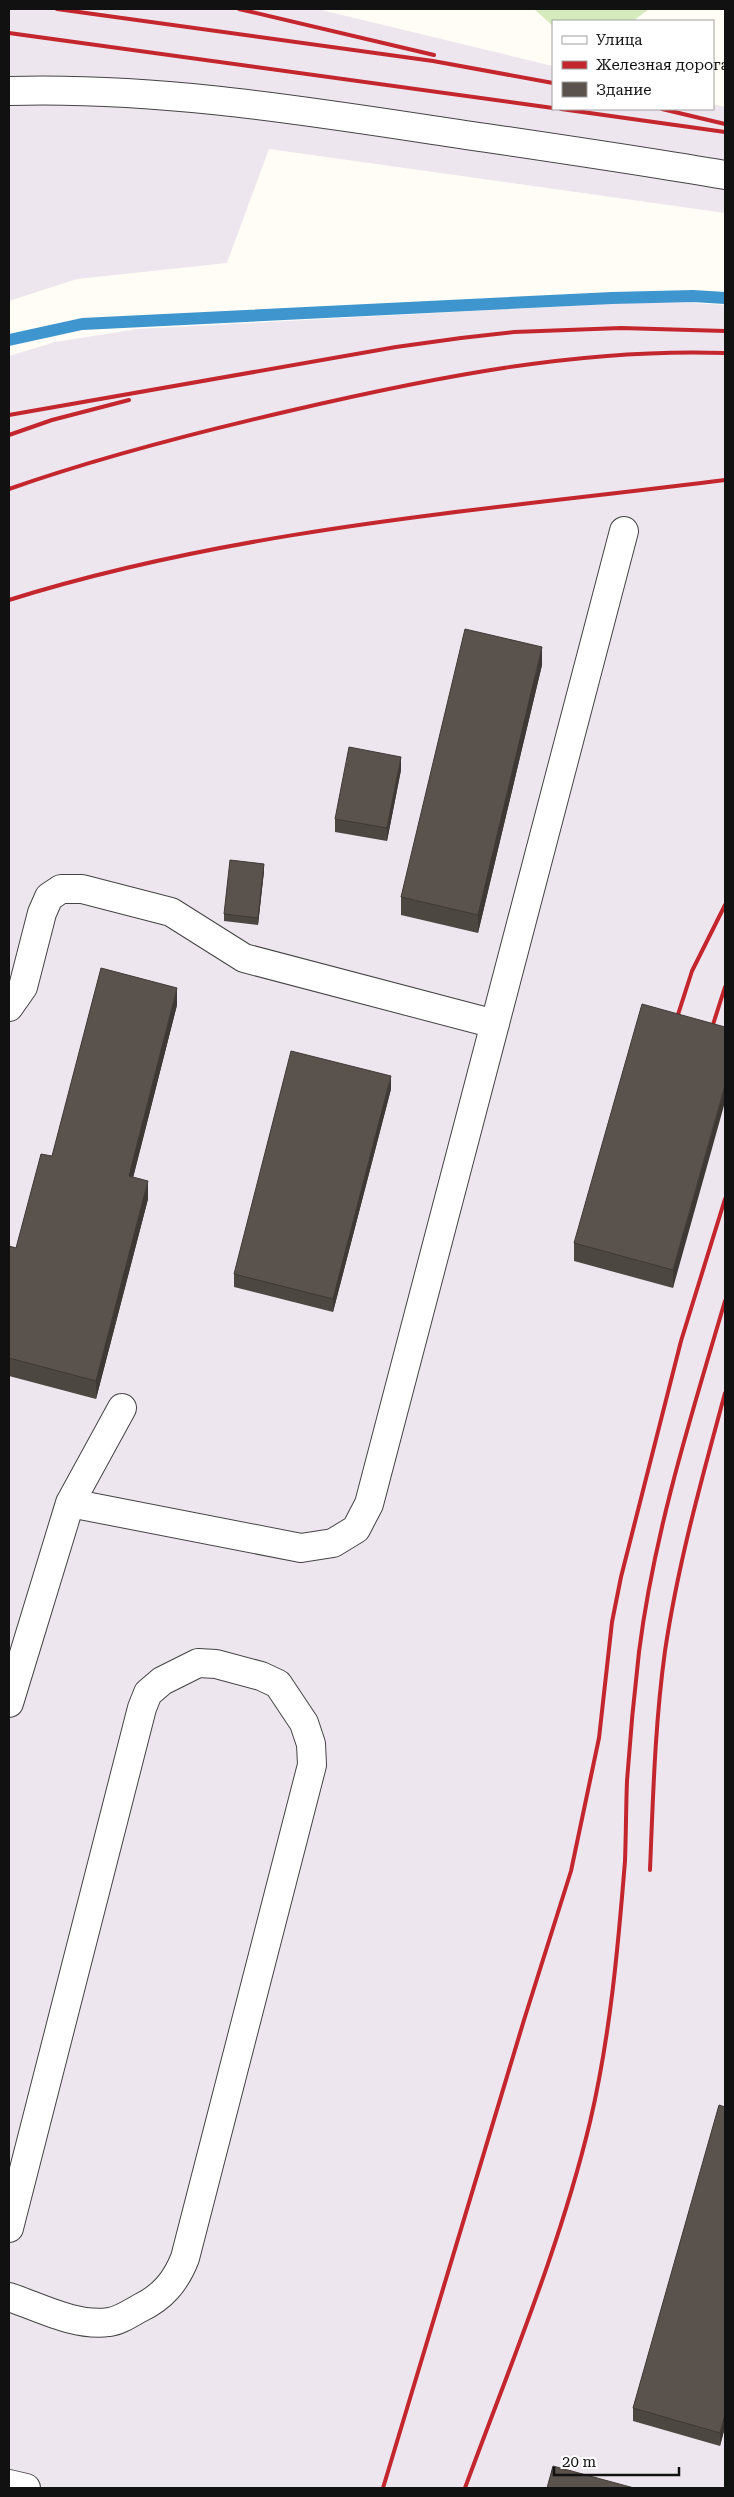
<svg xmlns="http://www.w3.org/2000/svg" width="734" height="2497" viewBox="0 0 734 2497" font-family="'Roboto Serif',serif">
<rect width="100%" height="100%" fill="#fffdf5"/>
<path fill="#eee6ef" d="M9 9H317L553 66V109H713V104L725 107V213L269 149 227 263 77 279 9 301Z
M661 301 725 305V2488H9V356L55 342 137 329Z"/>
<path fill="#d5ebbd" d="M534 9H649L633 21H553V26Z"/>
<g fill="none" stroke-linecap="round" stroke-linejoin="round">
<path stroke="#3f96cf" stroke-width="12" d="M9 340 82 324 612 298 693 296 725 298"/>
<g stroke="#444" stroke-width="30">
<path id="minor" d="M9 91C149 87 288 108 426 129 526 144 626 158 725 175
M9 1007 23 987 42 913 49 897 61 889H82L171 912 244 958 495 1024
M70 1503 301 1548 333 1543 356 1529 369 1504 624 531
M9 1703 70 1503 122 1408
M9 2228 142 1708 148 1693 162 1681 198 1663 216 1664 261 1676 278 1684 304 1723 311 1744 312 1765 185 2258C176 2281 163 2297 140 2308 131 2313 119 2321 109 2322 76 2327 39 2307 9 2297
M9 2484 26 2488"/>
</g>
<use href="#minor" stroke="#fff" stroke-width="28"/>
<path stroke="#c4262e" stroke-width="4" d="M57 9 433 61 553 83
M239 9 434 55
M9 33 553 108
M561 109 725 132
M662 109 725 124
M9 415 396 347 461 338 514 332 621 328 725 331
M9 435 52 420 129 400
M9 489C100 457 194 433 289 411 431 378 578 348 725 353
M9 600C238 528 488 510 725 480
M674 1027 692 971 725 905
M709 1037 725 987
M650 1870C653 1797 655 1723 665 1651 678 1563 702 1478 725 1393
M383 2488 524 2020 571 1871 599 1738 612 1622 621 1577 681 1341 725 1199
M465 2488C509 2368 560 2247 590 2122 610 2037 618 1948 625 1861 626 1834 626 1807 627 1781 630 1738 634 1695 639 1652 654 1533 691 1416 725 1301"/>
</g>
<path fill="#4d4742" d="M542 665 478 933 401 915V897Z
M401 770 387 841 335 832V819Z
M264 871 258 925 224 921V914Z
M177 1005 133 1177 148 1199 96 1399 9 1376V1246L16 1248 52 1156Z
M725 1027 673 1288 574 1261V1243Z
M391 1089 333 1312 234 1287V1274Z
M725 2107V2427L720 2446 633 2421V2408Z"/>
<path fill="#3f3936" d="M542 647V665L478 933V915Z
M401 757V770L387 841V828Z
M264 864V871L258 925V918Z
M177 988V1005L129 1194V1176Z
M391 1076V1089L333 1312V1299Z
M725 1085V1102L673 1288V1270Z
M148 1181V1199L96 1399V1381Z
M725 2414V2427L720 2446V2433Z"/>
<path fill="#5a524d" stroke="#3f3936" d="M465 629 542 647 478 915 401 897Z
M349 747 401 757 387 828 335 819Z
M230 860 264 864 258 918 224 914Z
M101 968 177 988 129 1176 148 1181 96 1381 9 1358V1246L16 1248 41 1154 52 1156Z
M642 1004 725 1027V1085L673 1270 574 1243Z
M291 1051 391 1076 333 1299 234 1274Z
M719 2105 725 2107V2414L720 2433 633 2408Z
M553 2466 634 2488H547Z"/>
<rect width="734" height="2497" fill="none" stroke="#111111" stroke-width="20"/>
<rect x="552" y="20" width="162" height="90" fill="#ffffff" stroke="#a0a0a0"/>
<rect x="562" y="36" width="25" height="8" fill="#ffffff" stroke="#a0a0a0"/>
<text x="596" y="45" font-size="15" fill="#111111">Улица</text>
<rect x="562" y="61" width="25" height="8" fill="#c4262e" stroke="#a0a0a0"/>
<text x="596" y="70" font-size="15" fill="#111111">Железная дорога</text>
<rect x="562" y="82" width="25" height="15" fill="#5a524d" stroke="#a0a0a0"/>
<text x="596" y="95" font-size="15" fill="#111111">Здание</text>
<path d="M554 2467v8h125v-8" fill="none" stroke="#111111" stroke-width="2.5"/>
<text x="562" y="2467" font-size="15" fill="#111111" stroke="#ffffff" stroke-width="4" paint-order="stroke">20 m</text>
</svg>
